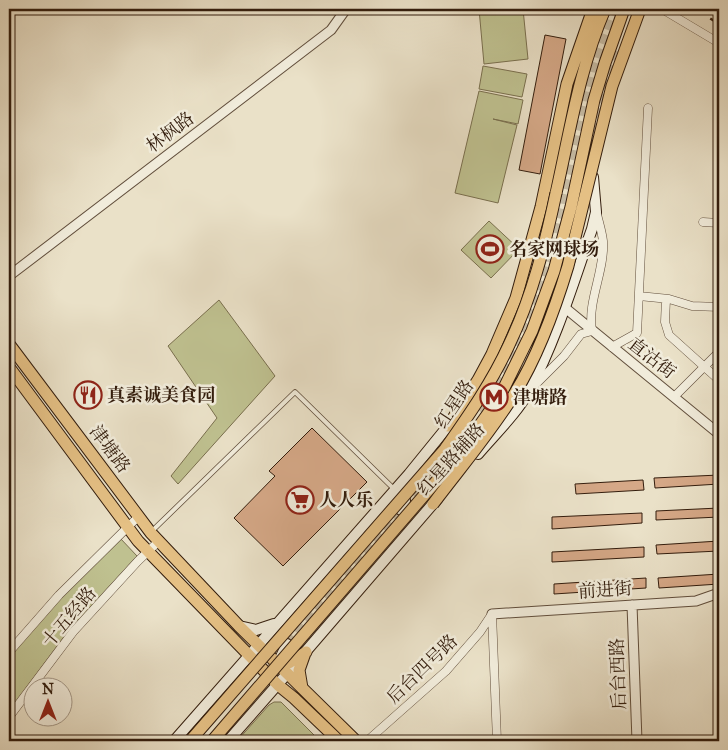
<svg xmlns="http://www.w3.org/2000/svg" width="728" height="750" viewBox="0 0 728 750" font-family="'IM FELL Great Primer','Noto Serif SC',serif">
<rect width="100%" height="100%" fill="#eae1c8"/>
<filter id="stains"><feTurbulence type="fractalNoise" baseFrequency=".004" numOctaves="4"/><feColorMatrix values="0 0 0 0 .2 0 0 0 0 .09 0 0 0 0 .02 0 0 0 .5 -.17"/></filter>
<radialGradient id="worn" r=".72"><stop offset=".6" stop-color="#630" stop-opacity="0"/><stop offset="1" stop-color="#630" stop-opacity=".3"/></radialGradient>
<path fill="#bfc190" stroke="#796f4e" d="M479 9H523L528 59 484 64Z
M483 66 527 74 522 97 479 89Z
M479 91 523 100 518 124 493 119 517 125 498 203 455 193Z
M489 221 519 249 491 278 461 250Z
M219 300 275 376 178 484 171 476 217 418 168 346Z
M120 538 137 556 69 630 9 711V653L65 591Z
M274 702H281L320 741H237L269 705Z"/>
<path fill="#d5a887" stroke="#331d0d" d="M545 35 566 39 540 174 519 170Z
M312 428 367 482 283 566 234 518 275 476 269 471Z
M719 475V484L655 488 654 478Z
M643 480 644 490 576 494 575 484Z
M719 508V517L656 520V511Z
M642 513V523L552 529V517Z
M719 541V551L657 554 656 545Z
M644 547V557L552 562V552Z
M719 574V584L659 588 658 578Z
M646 578V588L554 594V584Z
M257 736 272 737 271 741H244V739Z"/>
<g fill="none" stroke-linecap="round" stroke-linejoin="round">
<path stroke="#c5baa3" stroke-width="10" stroke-dasharray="10 5" stroke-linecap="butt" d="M595 133 605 85 616 48
M478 410 509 364 537 300 553 251 595 63 612 9
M287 644 438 464"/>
<g stroke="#614e3c" stroke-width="5.5">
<path id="service" d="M152 531 295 392 394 489"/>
</g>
<g stroke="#614e3c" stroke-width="9">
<path id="minor" d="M662 9 719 43
M703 222 719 223
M639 296 669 299 692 306 719 307
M666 299 665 322 669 335 719 380
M612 347 637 333 648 108
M533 387 564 356 581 334 592 331C587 301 605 271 603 241 602 232 599 223 597 214
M675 396 719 352
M492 614 497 741
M9 652 59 595 138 517
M9 717 73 632 138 561 159 541
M367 741 446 671 480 632 492 614"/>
</g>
<g stroke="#614e3c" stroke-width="11">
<path id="tertiary" d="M9 276 331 30 346 9
M564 307 719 434
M632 605 637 741
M492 614 696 601 719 593"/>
</g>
<g stroke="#331d0d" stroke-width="12">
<path id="secondary" d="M478 454C495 434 516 414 529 391 556 340 573 283 592 229L596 212 593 177
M401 510 405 501 404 494
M239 626 256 630 274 624
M301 657 438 498
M279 661 287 644
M174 741 409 474 448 426
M228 741 292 668"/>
</g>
<g stroke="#331d0d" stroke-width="13">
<path id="primary" d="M556 193C570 131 580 67 605 9
M9 344 151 533 239 626 356 741
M9 367 138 541 278 685 294 698 339 741
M448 426 478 380 492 354 516 298 541 207 567 84 593 9
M275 664 289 663 306 652
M302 688 299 670 305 653"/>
</g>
<use href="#service" stroke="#f1ecdb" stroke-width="4"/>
<use href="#minor" stroke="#f1ecdb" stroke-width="8"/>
<use href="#tertiary" stroke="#f1ecdb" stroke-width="9"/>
<use href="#secondary" stroke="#f1ecdb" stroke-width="10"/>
<use href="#primary" stroke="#e5c084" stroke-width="11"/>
<path stroke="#331d0d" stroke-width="2.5" stroke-dasharray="9 9" stroke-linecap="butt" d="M695 9 719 24"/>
<g stroke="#331d0d" stroke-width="13" stroke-linecap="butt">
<path id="primary-bridge" d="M433 504C461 467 491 432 515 393 539 354 555 309 568 266L612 86 640 9
M190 741 445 449C469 415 492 382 509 345 532 297 545 245 556 193
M212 741 458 456 499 398 532 331 554 271 571 207 594 100 605 63 624 9"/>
</g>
<use href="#primary-bridge" stroke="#e5c084" stroke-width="11"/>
</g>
<defs>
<g id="stadium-ring" transform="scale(1.4375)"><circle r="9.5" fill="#f1ecdb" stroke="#8f2418" stroke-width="1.5"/><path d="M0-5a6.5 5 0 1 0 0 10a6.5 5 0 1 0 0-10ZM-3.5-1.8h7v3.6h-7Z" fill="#8f2418"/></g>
<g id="restaurant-ring" transform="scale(1.4375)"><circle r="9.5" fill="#f1ecdb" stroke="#8f2418" stroke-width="1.5"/><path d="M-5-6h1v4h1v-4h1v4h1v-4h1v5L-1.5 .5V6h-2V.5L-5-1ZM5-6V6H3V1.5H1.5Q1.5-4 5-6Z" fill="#8f2418"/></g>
<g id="metro-ring" transform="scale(1.4375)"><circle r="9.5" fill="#f1ecdb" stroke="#8f2418" stroke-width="1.5"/><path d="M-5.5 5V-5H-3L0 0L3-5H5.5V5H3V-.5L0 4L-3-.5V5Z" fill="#8f2418"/></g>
<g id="supermarket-ring" transform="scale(1.4375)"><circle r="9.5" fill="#f1ecdb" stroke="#8f2418" stroke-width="1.5"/><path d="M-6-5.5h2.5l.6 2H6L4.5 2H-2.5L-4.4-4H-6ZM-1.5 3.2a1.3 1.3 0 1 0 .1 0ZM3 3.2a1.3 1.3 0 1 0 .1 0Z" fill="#8f2418"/></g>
</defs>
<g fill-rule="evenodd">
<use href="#stadium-ring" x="490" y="249"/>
<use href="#restaurant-ring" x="88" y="395"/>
<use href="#metro-ring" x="494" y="397"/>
<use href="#supermarket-ring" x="300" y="500"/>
</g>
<g text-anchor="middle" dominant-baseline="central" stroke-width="5" stroke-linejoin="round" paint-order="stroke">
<g font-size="18" fill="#331d0d" stroke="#f1ecdb">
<text transform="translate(170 132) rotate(-37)">林枫路</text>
<text transform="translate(652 358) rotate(38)">直沽街</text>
<text transform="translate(454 404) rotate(-56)">红星路</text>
<text transform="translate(110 449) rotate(53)">津塘路</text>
<text transform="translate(451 459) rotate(-48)">红星路辅路</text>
<text transform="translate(605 590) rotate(-4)">前进街</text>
<text transform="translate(69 617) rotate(-50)">十五经路</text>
<text transform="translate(422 669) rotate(-44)">后台四号路</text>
<text transform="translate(618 674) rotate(-92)">后台西路</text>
</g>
<g font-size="18" font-weight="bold" fill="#331d0d" stroke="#f1ecdb" text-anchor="start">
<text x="509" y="249">名家网球场</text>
<text x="107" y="395">真素诚美食园</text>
<text x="513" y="397">津塘路</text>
<text x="319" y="500">人人乐</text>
</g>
</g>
<rect width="728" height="750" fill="none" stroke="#eae1c8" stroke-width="30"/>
<rect x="10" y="10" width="708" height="730" fill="none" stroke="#331d0d" stroke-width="2.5"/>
<rect x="15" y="15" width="698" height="720" fill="none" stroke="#331d0d"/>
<g transform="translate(48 702)"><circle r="24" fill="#f1ecdb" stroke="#a59989"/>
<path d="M0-4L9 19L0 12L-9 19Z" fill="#8f2418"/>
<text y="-8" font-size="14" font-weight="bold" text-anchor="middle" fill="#331d0d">N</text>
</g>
<rect width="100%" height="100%" filter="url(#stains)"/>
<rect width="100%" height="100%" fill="url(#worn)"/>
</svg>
